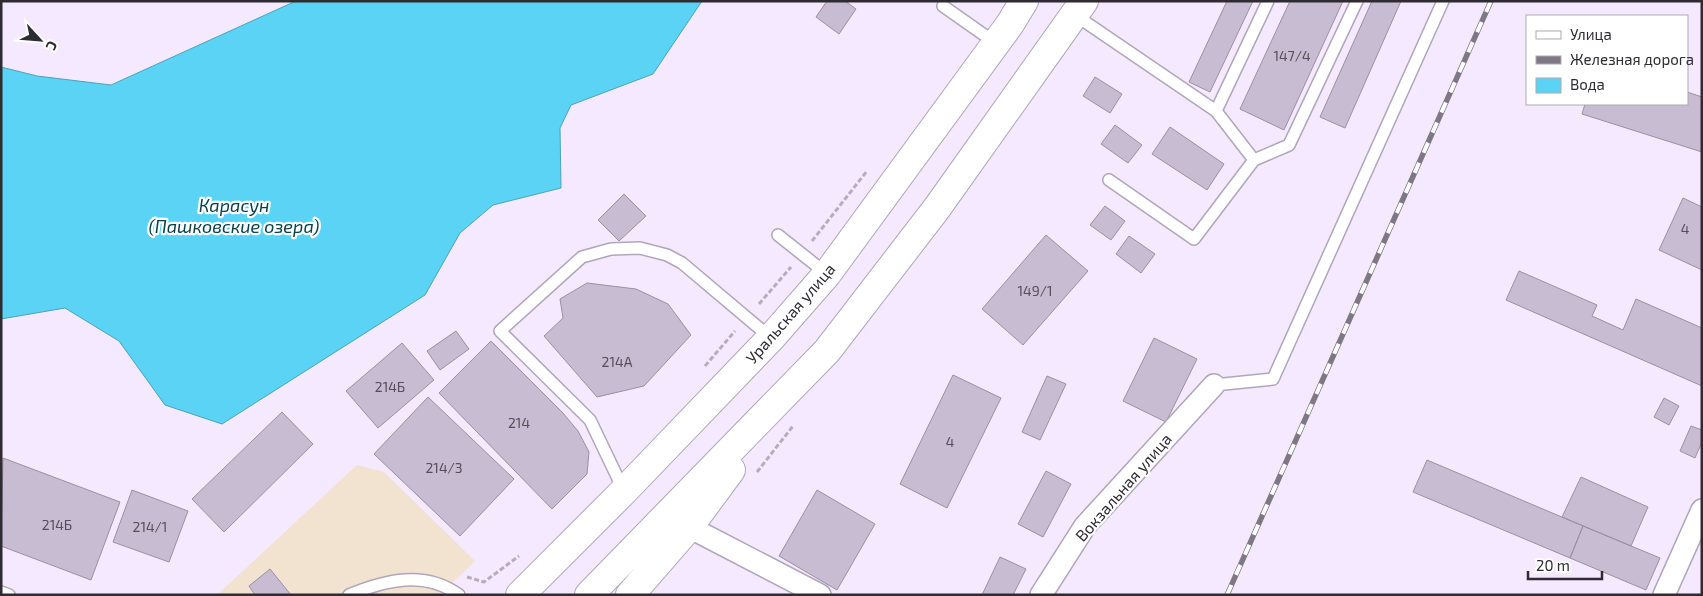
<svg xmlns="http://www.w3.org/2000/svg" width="1703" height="596" viewBox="0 0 1703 596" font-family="'Exo 2',sans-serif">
<rect width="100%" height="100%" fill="#f4e9ff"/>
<path fill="#f2e2d0" d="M357 465 384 472 475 561 440 595H217Z"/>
<path fill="#5ad3f5" stroke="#4da1bb" d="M296 1H702L653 74 571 105 560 128 561 188 493 205 460 233 425 295 222 424 165 405 119 341 65 308 1 319V67L37 76 111 85Z"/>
<path fill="#c7bcd1" stroke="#9a90a4" d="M827 1H845L856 9 839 34 816 17Z
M1227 1H1253L1210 92 1189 82Z
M1290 1H1343L1284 130 1240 109Z
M1372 1H1401L1345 128 1320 117Z
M1095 77 1122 94 1110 113 1083 96Z
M1687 92 1702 97V152L1582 114 1585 104H1687Z
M1115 125 1142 145 1128 163 1101 144Z
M1170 127 1224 164 1207 190 1152 154Z
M624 194 646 216 619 241 598 220Z
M1683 198 1702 207V270L1659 250Z
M1105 206 1125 221 1111 240 1090 225Z
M1046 235 1088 271 1023 345 982 309Z
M1129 236 1155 254 1141 273 1116 254Z
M1519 271 1597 305 1592 316 1623 330 1636 299 1702 328V386L1506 300Z
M587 283 636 289 668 304 691 335 644 386 597 397 544 336 563 318 560 299Z
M456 331 469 349 440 370 427 351Z
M1154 338 1197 359 1166 422 1123 401Z
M491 341 562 412 578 431 589 452 587 474 552 509 439 393Z
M402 343 434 380 378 428 346 391Z
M953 375 1001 398 947 508 900 484Z
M1047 376 1066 384 1040 440 1022 432Z
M428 397 514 479 460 536 374 454Z
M1664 398 1679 406 1669 425 1654 417Z
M282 412 313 444 224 532 192 499Z
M1691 426 1702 430V442L1695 458 1680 451Z
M3 458 120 502 91 580 1 546Z
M1427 460 1583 526 1570 558 1413 492Z
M1046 471 1071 484 1043 537 1018 524Z
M1581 477 1648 507 1631 546 1562 517Z
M132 490 188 511 169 562 113 542Z
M817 490 875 524 837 590 779 556Z
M1583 526 1660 558 1646 590 1570 558Z
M1000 557 1026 569 1013 595H982Z
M270 569 291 595H255L249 586Z"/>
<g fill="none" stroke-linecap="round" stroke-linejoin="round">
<g stroke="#b0a6ba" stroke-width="14">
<path id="lane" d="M943 6 997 44
M1075 15 1216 111 1254 160 1194 239 1109 180
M1216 111 1268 1
M1254 160 1289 145 1357 1
M778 235 827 274
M1214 385 1273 379 1443 1
M624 491 590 420 500 331 582 257 611 249 640 248 667 255 682 263 771 338
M1 592 9 595
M349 595C385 580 425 570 459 595"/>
</g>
<g stroke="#b0a6ba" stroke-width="24">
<path id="street" d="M689 527 820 595
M1041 595 1085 526 1214 385
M1664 595 1702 510"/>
</g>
<g stroke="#b0a6ba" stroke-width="30">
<path id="secondary" d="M520 595 624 491 771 338 827 274 1010 24 1024 1
M589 595 827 351 937 208 1084 1
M630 595 689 527 731 470"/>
</g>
<path stroke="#b5adbe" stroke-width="3" stroke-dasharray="5 2.5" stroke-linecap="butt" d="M812 241 867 171
M759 304 791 267
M705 366 735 331
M757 472 793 426
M467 577 484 582 519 556"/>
<use href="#lane" stroke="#fff" stroke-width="11"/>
<use href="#street" stroke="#fff" stroke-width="21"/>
<use href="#secondary" stroke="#fff" stroke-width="28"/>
<g stroke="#7e7885" stroke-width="5.5">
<path id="rail" d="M1227 595 1491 1"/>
</g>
<use href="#rail" stroke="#fff" stroke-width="4" stroke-dasharray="11" stroke-linecap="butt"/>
</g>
<g text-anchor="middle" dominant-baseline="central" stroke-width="4.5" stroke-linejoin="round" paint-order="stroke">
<g font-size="14" fill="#554f5a">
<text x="1292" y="55">147/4</text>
<text x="1685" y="228">4</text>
<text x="1035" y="290">149/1</text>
<text x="617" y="361">214А</text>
<text x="390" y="386">214Б</text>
<text x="519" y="422">214</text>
<text x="950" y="441">4</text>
<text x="444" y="467">214/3</text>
<text x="57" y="524">214Б</text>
<text x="150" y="526">214/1</text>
</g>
<g font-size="16" fill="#2f2b33" stroke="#fff">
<text transform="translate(790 313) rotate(-49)">Уральская улица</text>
<text transform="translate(1123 487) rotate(-49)">Вокзальная улица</text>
</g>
<g font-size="18" font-style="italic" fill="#08404e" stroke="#fff">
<text x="234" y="205">Карасун<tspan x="234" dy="21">(Пашковские озера)</tspan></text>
</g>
</g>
<rect width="1703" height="596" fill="none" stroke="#2f2b33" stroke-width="5"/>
<rect x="1526" y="15" width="162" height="90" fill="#ffffff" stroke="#acaaad"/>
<rect x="1536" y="31" width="25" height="8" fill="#ffffff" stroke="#acaaad"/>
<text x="1570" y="40" font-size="15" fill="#2f2b33">Улица</text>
<rect x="1536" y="56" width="25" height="8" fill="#7e7885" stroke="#acaaad"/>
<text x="1570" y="65" font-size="15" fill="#2f2b33">Железная дорога</text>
<rect x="1536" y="78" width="25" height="15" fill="#5ad3f5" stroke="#acaaad"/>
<text x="1570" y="90" font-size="15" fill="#2f2b33">Вода</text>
<g transform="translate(40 40) rotate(116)" stroke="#ffffff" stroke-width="4" paint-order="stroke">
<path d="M0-4L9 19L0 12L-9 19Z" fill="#2f2b33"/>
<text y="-8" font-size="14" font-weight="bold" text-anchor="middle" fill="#2f2b33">С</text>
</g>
<path d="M1528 571v8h74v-8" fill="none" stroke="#2f2b33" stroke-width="2.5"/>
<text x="1536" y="571" font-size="15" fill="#2f2b33" stroke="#ffffff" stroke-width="4" paint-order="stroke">20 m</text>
</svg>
